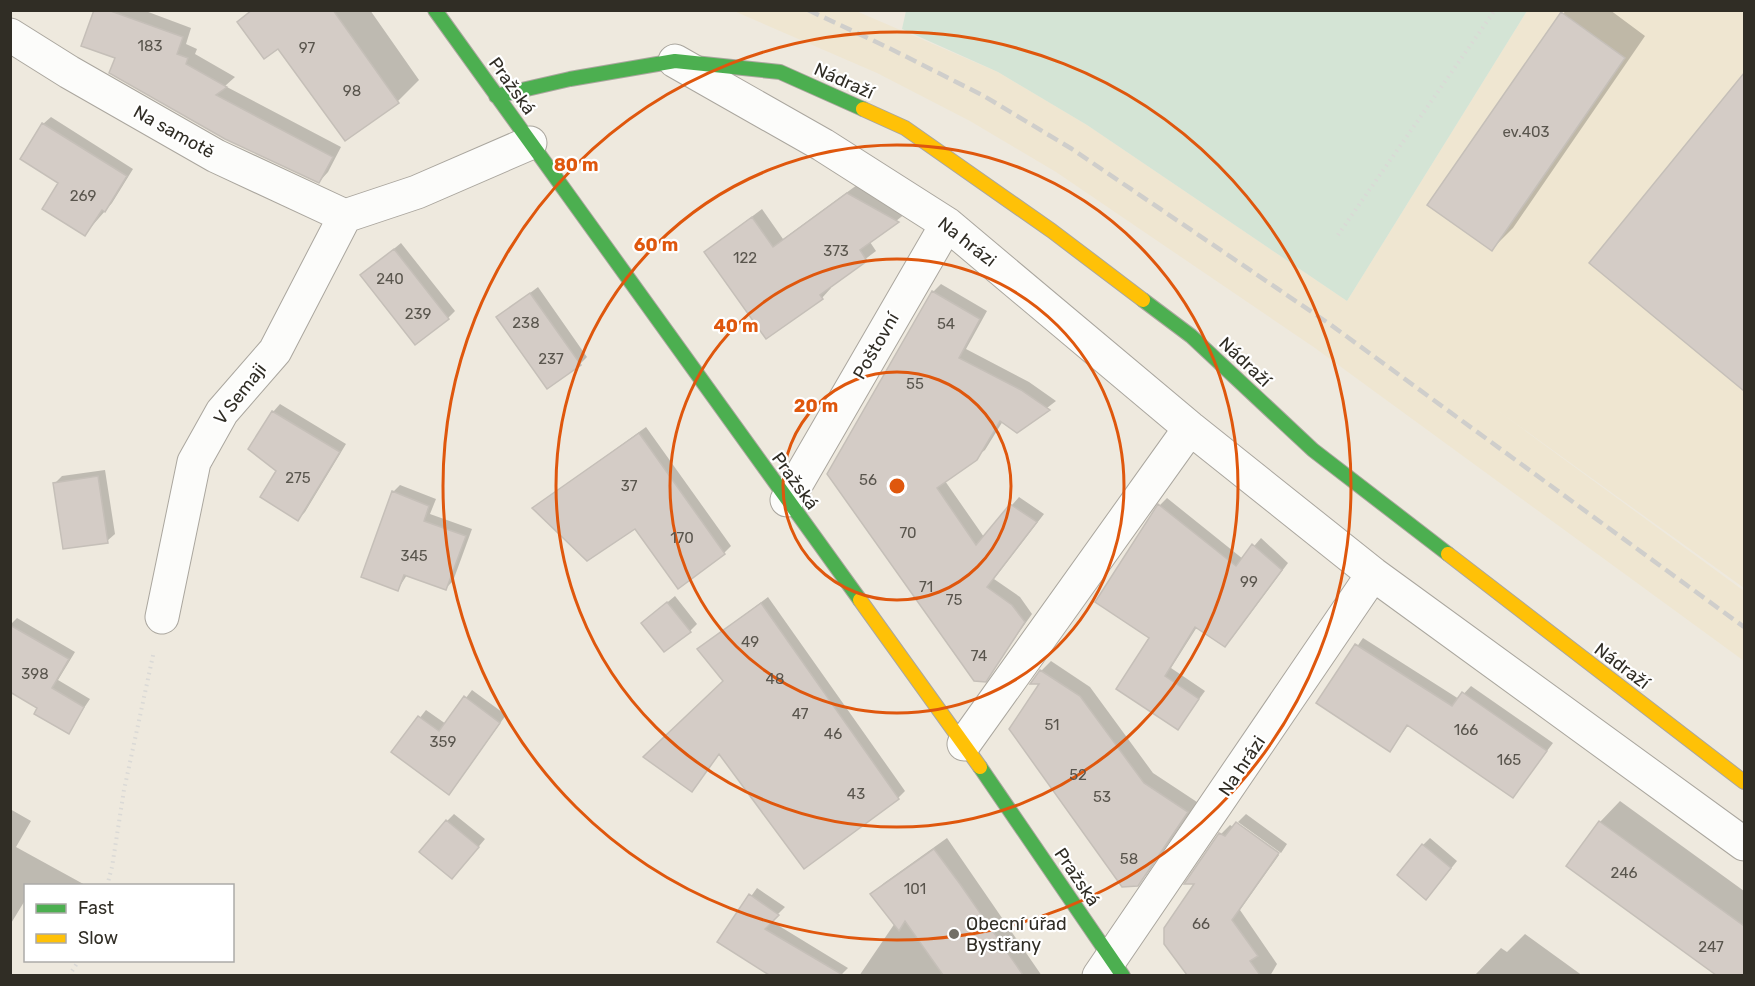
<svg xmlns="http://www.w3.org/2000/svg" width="1755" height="986" viewBox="0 0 1755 986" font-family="Rubik,sans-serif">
<rect width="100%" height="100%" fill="#eee9de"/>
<path fill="#efe6d1" d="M734 11H856L998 72 1087 125 1347 301 1527 11H1744V588L1490 405 1744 591V661L1315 348 1056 172 970 121 877 73Z"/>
<path fill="#d4e4d5" d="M906 11V10L1527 11 1347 301 1087 125 998 72 902 29Z"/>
<path fill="#0003" d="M96 10H143L191 28 186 44 197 49 195 54 235 77 225 86 341 147 328 172 319 182 117 57Z
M251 10H370L419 80 398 101 345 139 278 47 239 22Z
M1565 10H1610L1645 36 1513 228 1492 249Z
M1744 78V389L1591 263Z
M51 117 133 169 112 203 85 234 60 182 43 124Z
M857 185 906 213 870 242 876 251 830 286 831 288 822 298 705 252 762 209 783 239Z
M401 243 455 311 448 318 362 275Z
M941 284 987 311 966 349 1029 382 1056 401 1017 431 1003 421 985 450 945 481 984 537 1019 497 1044 514 994 579 1020 597 1032 614 985 680 828 474 933 292Z
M538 287 587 357 580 364 498 317Z
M280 404 346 444 305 512 298 519 278 471 273 412Z
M646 427 731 546 724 553 635 527 534 508Z
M105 470 115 534 107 541 55 483 62 476Z
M400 485 436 499 430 514 472 529 453 581 446 588 407 575 398 589 393 492Z
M1167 498 1243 559 1261 538 1288 563 1232 638 1197 627 1171 668 1205 691 1178 728 1151 637 1160 505Z
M675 596 697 624 690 631 651 616Z
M768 597 905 791 898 798 720 753 692 790 725 681 699 649Z
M17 618 75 652 58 680 90 699 68 732 39 708 10 690V625Z
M1363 638 1459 699 1471 686 1553 743 1513 796 1409 724 1390 750 1318 703Z
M1051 661 1090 687 1153 773 1197 802 1147 874 1137 885 1042 683 1041 671Z
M472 690 506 715 456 785 393 752 426 710 446 724Z
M1620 801 1744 891V970L1739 976H1719L1569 866 1600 822Z
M10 809 31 821 16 847 87 886H26V903L24 902 10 925Z
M454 814 485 839 459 870 447 821Z
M1246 814 1287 844 1281 853 1238 822Z
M1236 824 1279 855 1240 910 1277 964 1270 976H1189L1166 943 1196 882H1187L1221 834 1230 825 1233 827Z
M947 838 1042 976H859L895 923 872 894 884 883Z
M1430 838 1457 861 1433 891 1423 845Z
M757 888 785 907 771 921 848 968 840 976H791L762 942 719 941Z
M1525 934 1583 976H1474L1501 948 1507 952Z"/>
<path fill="#d4ccc6" stroke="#c5bfb8" stroke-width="1.5" d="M94 10H108L183 37 177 54 188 58 186 64 227 87 216 95 333 157 319 183 225 139 109 73 115 58 81 46Z
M252 10H333L399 103 345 141 278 49 264 59 237 22Z
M1561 12 1625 58 1492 251 1427 205Z
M1744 73V391L1589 263Z
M42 123 127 176 105 212 102 210 85 236 42 209 58 183 20 159Z
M847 193 899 222 860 250 867 261 820 295 823 299 766 339 704 252 752 217 773 247Z
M394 249 449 319 415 345 360 275Z
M932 291 980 319 959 358 1021 390 1050 410 1017 433 1000 421 977 460 937 488 976 545 1010 504 1037 522 987 587 1012 605 1025 622 986 682 974 681 827 474Z
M530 293 581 365 547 389 496 317Z
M272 411 340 452 298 521 260 497 276 471 248 449Z
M639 433 725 554 678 589 635 529 587 561 532 508Z
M98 476 108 543 63 549 53 483Z
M392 491 429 506 424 521 466 536 446 590 404 575 398 591 361 577Z
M1158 504 1236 566 1252 544 1282 570 1225 647 1195 627 1165 676 1199 699 1178 730 1116 689 1149 638 1095 602Z
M667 602 691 632 664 652 641 623Z
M761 603 899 799 804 869 719 754 692 792 643 757 723 681 697 649Z
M10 625 69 659 52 688 84 707 69 734 34 714 37 708 10 692Z
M1355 644 1452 706 1462 692 1547 751 1513 798 1407 725 1390 752 1316 703Z
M1040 670 1080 696 1144 783 1188 812 1138 886 1122 887 1009 729 1039 684H1030Z
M464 696 500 723 449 795 391 752 418 716 439 731Z
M446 820 479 847 452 879 419 852Z
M1599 821 1744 926V975H1716L1566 866Z
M1236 822 1279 853 1232 920 1258 956 1250 961 1260 975H1187L1164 944V928L1194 884H1184L1219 833 1225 836Z
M1422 844 1451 868 1426 900 1397 875Z
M934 849 960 884 1023 975H943L905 921 899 931 870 894Z
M749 894 779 915 765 929 843 975H769L717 942Z"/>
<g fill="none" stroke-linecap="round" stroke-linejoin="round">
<g stroke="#aaa69e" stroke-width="35">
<path id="street" d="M10 35 69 72 216 156 345 216
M675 61 823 145 947 224 1190 428 1373 574 1744 844
M787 500 947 224
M162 617 194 462 222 412 275 351 345 216 417 192 530 143
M964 744 1190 428
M1099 976 1373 574"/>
</g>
<g stroke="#aaa69e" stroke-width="16">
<path id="fast" d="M435 10 860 600
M496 96 570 79 675 61 780 72 863 109
M1143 300 1191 336 1313 450 1448 554
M980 767 1123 976"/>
</g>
<g stroke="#aaa69e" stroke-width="16">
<path id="slow" d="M863 109 905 128 1052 231 1143 300
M1448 554 1744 782
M860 600 980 767"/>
</g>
<path stroke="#dad9d6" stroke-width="4" stroke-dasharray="1.5 4.5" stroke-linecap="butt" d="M1338 235 1495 10
M107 886 112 867 124 790 154 651
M69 976 79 960"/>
<use href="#street" stroke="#fcfcfa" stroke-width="33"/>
<use href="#fast" stroke="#4caf50" stroke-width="14"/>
<use href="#slow" stroke="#ffc107" stroke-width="14"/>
<path stroke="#cfcecb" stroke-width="4.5" stroke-dasharray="12 6" stroke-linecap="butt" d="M808 10 889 48 984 96 1072 149 1331 325 1744 627"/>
</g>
<g fill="none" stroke="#df570d" stroke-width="3">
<circle cx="897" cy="486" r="114"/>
<circle cx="897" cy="486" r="227"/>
<circle cx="897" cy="486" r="341"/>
<circle cx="897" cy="486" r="454"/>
</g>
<circle fill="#726f66" stroke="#fff" stroke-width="2" cx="954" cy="934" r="6"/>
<g text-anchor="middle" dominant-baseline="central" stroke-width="4.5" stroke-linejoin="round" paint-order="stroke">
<g font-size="15" fill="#59554d">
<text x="150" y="46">183</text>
<text x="307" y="48">97</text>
<text x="352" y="91">98</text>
<text x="1526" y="132">ev.403</text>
<text x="83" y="196">269</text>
<text x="836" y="251">373</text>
<text x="745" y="258">122</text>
<text x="390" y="279">240</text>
<text x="418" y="314">239</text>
<text x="526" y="323">238</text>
<text x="946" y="324">54</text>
<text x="551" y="359">237</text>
<text x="915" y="384">55</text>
<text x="298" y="478">275</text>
<text x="868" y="480">56</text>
<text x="629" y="486">37</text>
<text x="908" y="533">70</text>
<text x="682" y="538">170</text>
<text x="414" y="556">345</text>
<text x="1249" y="582">99</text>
<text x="926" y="587">71</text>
<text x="954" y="600">75</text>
<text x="750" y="642">49</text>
<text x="979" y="656">74</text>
<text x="35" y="674">398</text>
<text x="775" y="679">48</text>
<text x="800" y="714">47</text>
<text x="1052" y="725">51</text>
<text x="1466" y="730">166</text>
<text x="833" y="734">46</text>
<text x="443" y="742">359</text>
<text x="1509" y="760">165</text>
<text x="1078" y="775">52</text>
<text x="856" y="794">43</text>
<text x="1102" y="797">53</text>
<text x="1129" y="859">58</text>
<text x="1624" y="873">246</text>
<text x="915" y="889">101</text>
<text x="1201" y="924">66</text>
<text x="1711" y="947">247</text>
</g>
<g font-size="18" fill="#302d25" stroke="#fff">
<text transform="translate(844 81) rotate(24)">Nádraží</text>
<text transform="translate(512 86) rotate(54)">Pražská</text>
<text transform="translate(174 132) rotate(29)">Na samotě</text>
<text transform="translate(967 242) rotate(38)">Na hrázi</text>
<text transform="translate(876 346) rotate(-60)">Poštovní</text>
<text transform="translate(1245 362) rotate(43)">Nádraží</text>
<text transform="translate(240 394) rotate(-52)">V Semaji</text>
<text transform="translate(795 481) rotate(54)">Pražská</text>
<text transform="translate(1622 666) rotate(37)">Nádraží</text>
<text transform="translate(1242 766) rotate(-56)">Na hrázi</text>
<text transform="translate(1077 877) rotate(56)">Pražská</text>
</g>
<g font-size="18" fill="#302d25" stroke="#fff" text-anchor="start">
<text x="966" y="924">Obecní úřad<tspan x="966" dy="21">Bystřany</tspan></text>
</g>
</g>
<circle cx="897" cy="486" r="9" fill="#df570d" stroke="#fff" stroke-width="3"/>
<g font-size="18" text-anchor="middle" font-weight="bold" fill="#df570d" stroke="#fff" stroke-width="4.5" stroke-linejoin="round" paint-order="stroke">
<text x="576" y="171">80 m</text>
<text x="656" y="251">60 m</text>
<text x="736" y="332">40 m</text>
<text x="816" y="412">20 m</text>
</g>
<rect width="1755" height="986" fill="none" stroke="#302d25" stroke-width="24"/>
<rect x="24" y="884" width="210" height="78" fill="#ffffff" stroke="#acaba8" stroke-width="1.5"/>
<rect x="36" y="904" width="30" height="9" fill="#4caf50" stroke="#acaba8" stroke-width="1.5"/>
<text x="78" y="914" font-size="18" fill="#302d25">Fast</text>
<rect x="36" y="934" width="30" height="9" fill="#ffc107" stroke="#acaba8" stroke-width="1.5"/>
<text x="78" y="944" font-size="18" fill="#302d25">Slow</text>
</svg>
